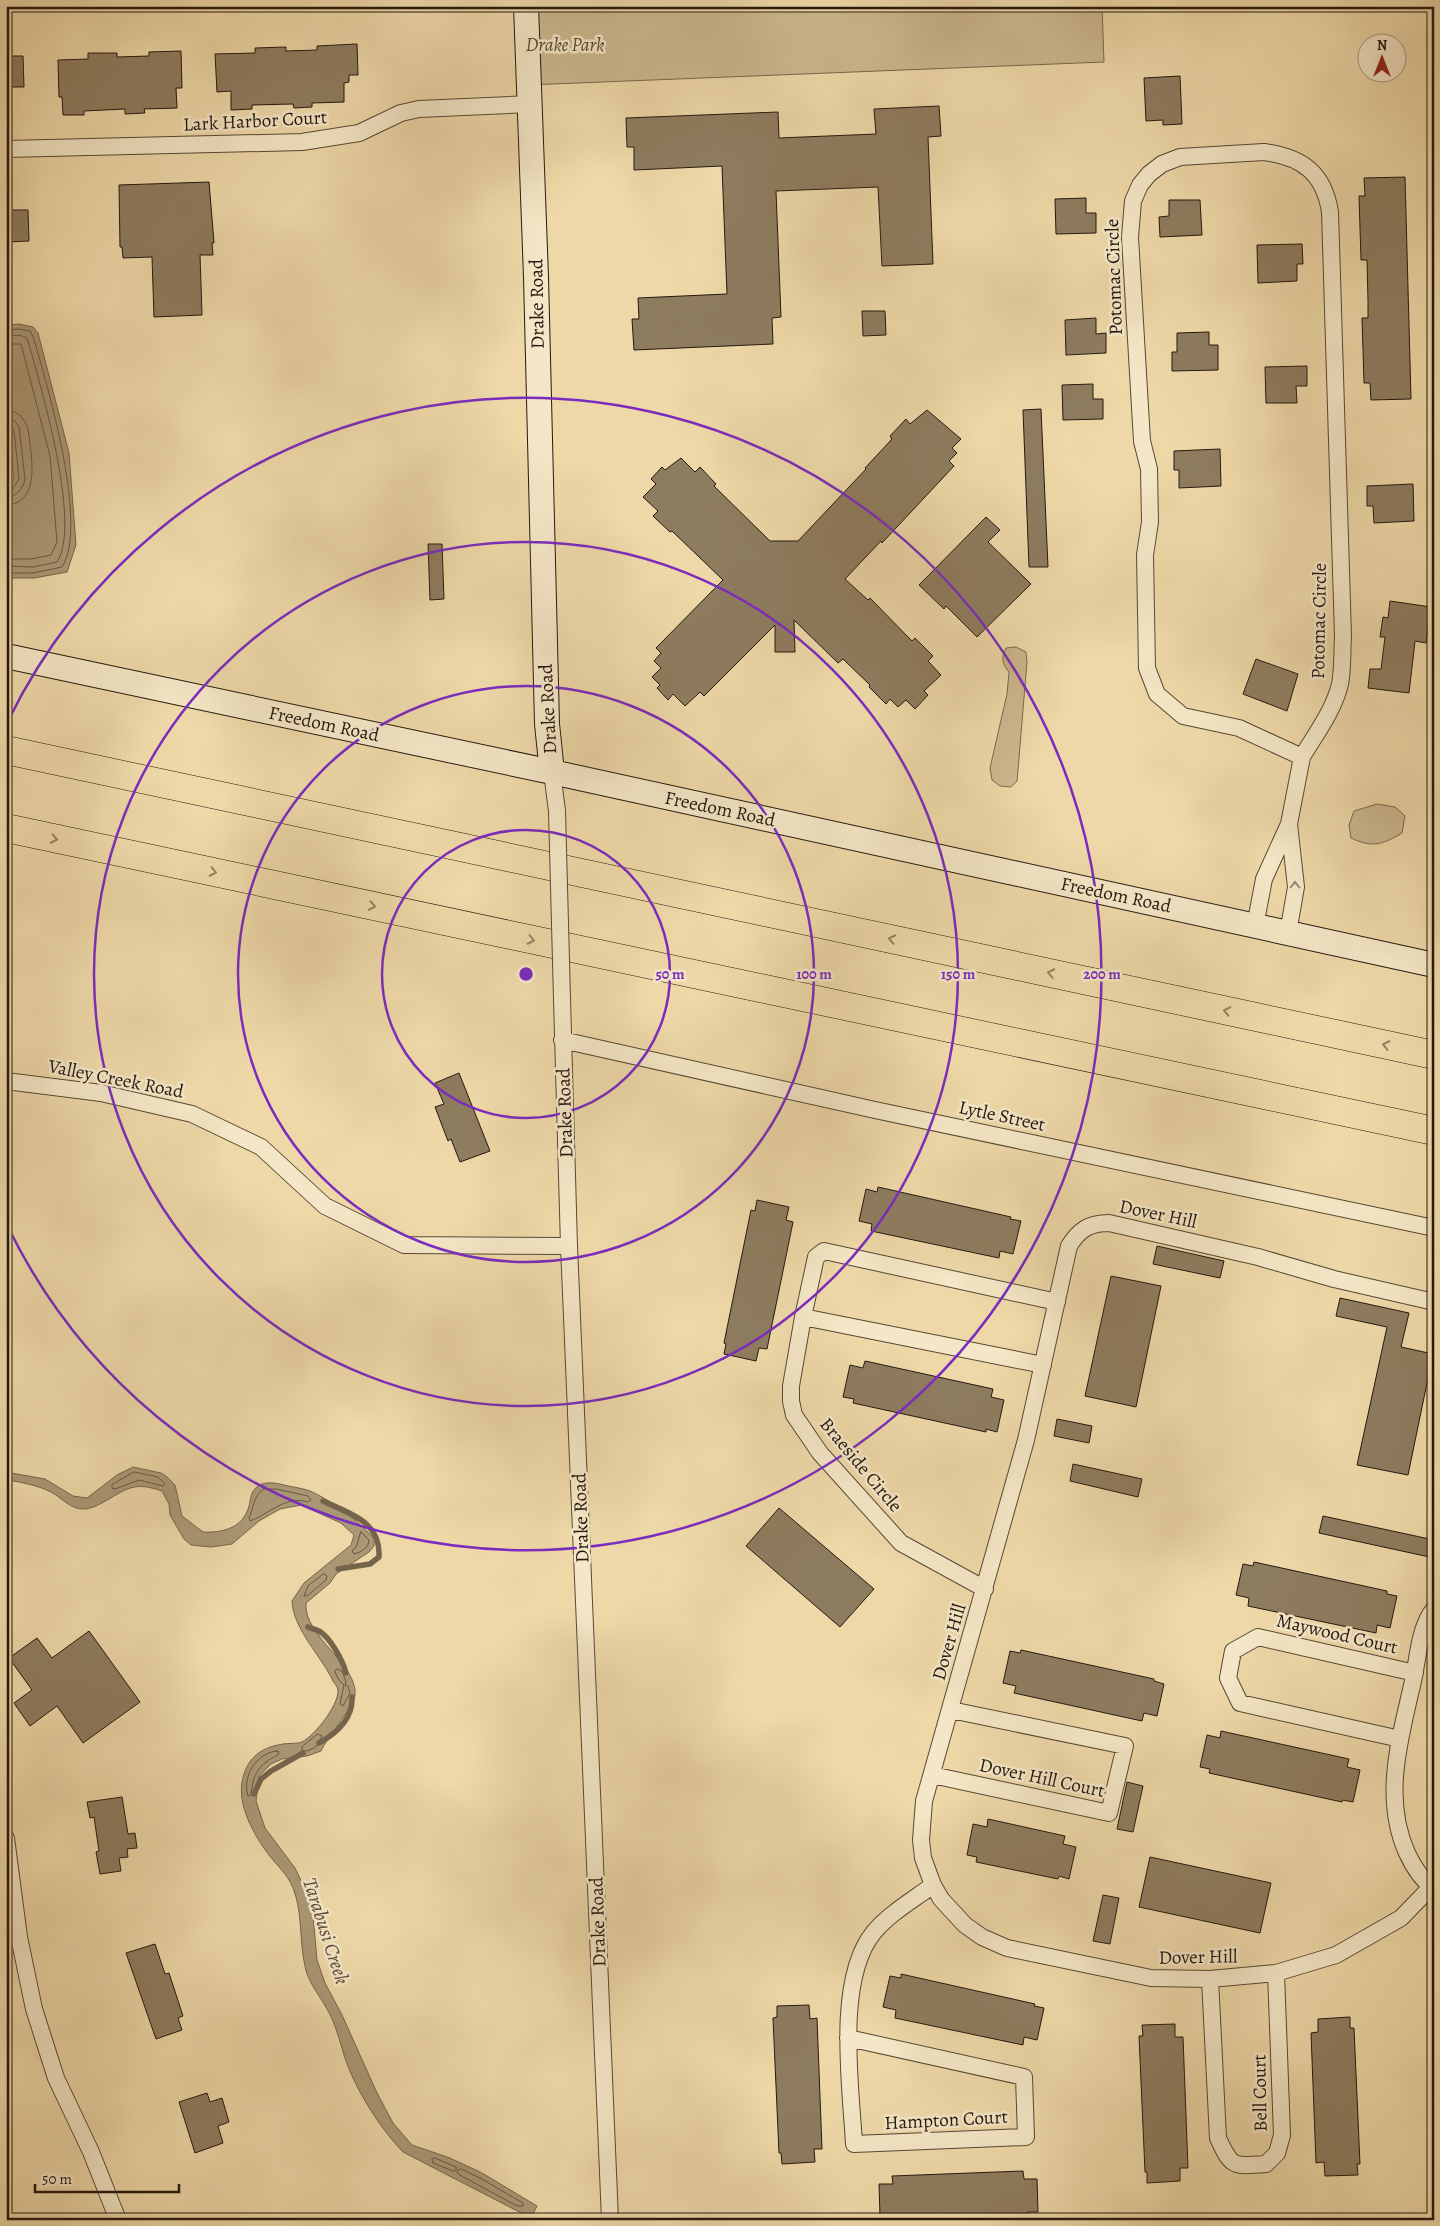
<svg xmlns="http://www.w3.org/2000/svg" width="1440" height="2226" viewBox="0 0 1440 2226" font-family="Alegreya,serif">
<rect width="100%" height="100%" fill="#eed8a8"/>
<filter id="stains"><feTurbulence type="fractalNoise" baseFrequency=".004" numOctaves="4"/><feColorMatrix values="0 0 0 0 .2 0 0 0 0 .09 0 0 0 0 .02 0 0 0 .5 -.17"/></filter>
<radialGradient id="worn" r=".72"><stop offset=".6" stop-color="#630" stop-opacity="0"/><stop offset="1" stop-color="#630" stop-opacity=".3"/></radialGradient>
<path fill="#ccb78e" stroke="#78684e" d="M524 6H1102L1104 62 527 85Z
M1016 647 1026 652 1027 662 1018 770 1017 781 1011 787 1000 786 992 780 990 768 1007 694 1009 672C1002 664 1001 658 1006 648Z
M1377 804 1395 807 1405 816 1402 833C1382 845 1372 848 1351 838L1349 825 1354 811Z"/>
<path fill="#aa9774" stroke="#75644c" d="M19 324 33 327 38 333 69 453 76 545 67 572 34 578H6V489L14 479 6 410V325Z
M133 1467 161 1473 167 1477 175 1485 182 1516 203 1532C223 1533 243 1528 249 1506 251 1499 250 1492 258 1486 265 1481 276 1483 284 1485 292 1487 302 1488 310 1491 329 1499 362 1523 374 1539V1546L369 1552 336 1574 330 1583 306 1603C303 1636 359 1665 355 1696 353 1707 328 1736 321 1751L307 1756 282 1759 271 1764 259 1776 256 1801 265 1828 295 1868 307 1893 313 1916 317 1960 325 1983 342 2015 377 2093 393 2123 412 2145 450 2158 482 2173 537 2206 531 2218 403 2152C378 2126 351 2083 342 2048 338 2035 334 2021 327 2009 319 1994 308 1983 305 1966 299 1940 303 1913 293 1888 287 1873 275 1864 266 1851 251 1830 235 1800 244 1774 250 1755 264 1747 283 1744 289 1743 296 1744 302 1742 315 1735 338 1706 338 1691 338 1686 335 1685 333 1681 322 1657 293 1629 292 1601L304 1583 351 1545 354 1535 341 1523 301 1505 280 1509 259 1521 232 1544 211 1547 191 1545 184 1539 170 1515 169 1504 162 1491C133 1481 127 1489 102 1503 96 1506 90 1509 84 1509 71 1510 61 1497 51 1492 40 1486 17 1481 6 1480V1472L45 1479 73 1496 87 1498 117 1475Z"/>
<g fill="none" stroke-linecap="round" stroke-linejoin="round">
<path stroke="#685842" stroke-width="1" d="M6 330 19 329 30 331 33 336C47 385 89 525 62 567L33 573H6
M6 336 19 335 27 338C40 383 82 524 57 562L33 567 6 566
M6 344H21L50 456 57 542 51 555 32 559H6
M6 411C13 411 19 413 23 419 29 426 29 437 30 445 33 467 37 504 6 505
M6 419 14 420 19 427 25 479C23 489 16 497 6 498
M6 425 11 426 14 430 19 479 12 490 6 491
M134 1472 158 1477 165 1484 163 1486 139 1480 115 1489 112 1488V1485Z
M264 1489H276L308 1496 311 1500 308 1502C286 1495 269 1514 250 1521L249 1518C254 1508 253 1495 264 1489Z
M361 1532 369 1540C369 1548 361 1552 354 1554L352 1551 356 1547Z
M324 1574 327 1576 326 1580 307 1596H304L308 1586Z
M337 1669 342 1671 346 1682 345 1685 348 1686 350 1693 343 1706 340 1704 344 1685 339 1680 335 1672Z
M318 1734 322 1736 316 1747 307 1751H302V1747Z
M276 1751 279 1752 278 1755C259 1764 253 1773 251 1795L248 1796C242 1776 256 1754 276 1751Z
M435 2158 456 2167V2170L453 2171 433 2163 432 2159Z
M461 2169 480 2178 523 2203V2206H517L458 2174 457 2171Z"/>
<path stroke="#75644c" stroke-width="5.5" d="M323 1501C350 1514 381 1521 379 1557L370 1564 338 1569
M308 1627C311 1629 316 1629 319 1631 330 1637 343 1661 346 1673
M319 1743C337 1733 353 1718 352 1697
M254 1794 261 1779 271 1771 303 1753"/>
</g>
<path fill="#8e7c5f" stroke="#25180f" d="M357 44 358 75H349V82L344 83V102L312 103V107L294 108 293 104 252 105V109L231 110V91L217 92 215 54 255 53V48L286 47V51L317 50V46Z
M181 51 182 88H176L177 108 144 109 145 113 125 114V109L84 111V115H63L62 97H59L58 60 88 59V53H117V57L149 56V52Z
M6 56H23L24 87H6Z
M1180 76 1182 124 1163 125V120L1146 121 1144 78Z
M939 106 941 136 928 137 933 264 882 266 878 187 776 191 781 317 772 318 773 344 634 350 632 319H639L638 298 727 294 722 166 634 170V147H627L626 118 778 112 779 138 876 134 874 109Z
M1405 177 1411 399 1371 400 1370 383H1364L1362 318H1368V301L1367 260H1361L1359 196H1365L1364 178Z
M209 182 214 243H212L213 255H200L202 315 154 317 152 257 123 258 122 247H120L119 185Z
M1086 198V213H1096V233L1056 234 1055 199Z
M1169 200H1200L1202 235 1160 237 1159 217 1169 216Z
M6 210H28L29 241 6 242Z
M1302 244 1303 264H1297V281L1258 283 1257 245Z
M862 311H885L886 335 863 336Z
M1096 318V334L1106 333V353L1066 355 1065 320Z
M1209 332V345H1218V370L1172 371V352H1177V333Z
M1307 366V386H1296L1297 403H1266L1265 367Z
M1093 384V399H1103V419L1063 420 1062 385Z
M1041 409 1048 567H1029L1023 410Z
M927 410 961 439 952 448 957 453 949 461 954 466 882 543 881 541 845 579 868 600 870 598 912 641 915 638 933 656 928 661 941 675 924 691 928 695 915 709 906 700 898 707 890 699 886 704 869 687 870 685 843 659 838 663 794 620 795 652H775V625L704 696 700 692 685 706 673 694 668 700 657 688 660 685 652 677 661 668 654 661 661 653 656 648 723 580 672 531 670 532 653 516 658 511 643 497 656 484 651 479 662 467 665 470 681 458 695 472 700 467 716 484 714 486 770 541H798L866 469 865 468 892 439 890 436 906 419 910 424Z
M1220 449 1221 486 1179 488V470H1174V451Z
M1413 484 1414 521 1374 523 1373 506H1367V486Z
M986 517 1000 530 988 542 1031 584 977 637 946 606 944 609 919 585Z
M428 544H442L444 599 430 600Z
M1390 601 1431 607 1426 643 1415 641 1409 693 1368 688 1370 669H1381L1385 637H1380L1383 617 1388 618Z
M1256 659 1298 674 1287 711 1243 694Z
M459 1073 490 1151 460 1162 451 1139 448 1141 435 1107 444 1104 435 1083Z
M878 1187 1011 1217 1010 1219 1021 1221 1013 1254 1000 1251 999 1258 871 1231 872 1224 859 1221 866 1189 877 1192Z
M757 1200 789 1207 786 1220 793 1222 767 1349 759 1348 756 1361 724 1354 726 1344 724 1343 751 1210 755 1211Z
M1157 1246 1224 1261 1220 1278 1153 1264Z
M1111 1276 1161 1286 1136 1407 1085 1396Z
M1340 1298 1409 1313 1401 1347 1433 1354 1408 1475 1357 1465 1387 1327 1336 1316Z
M865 1361 993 1389 991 1397 1004 1400 997 1432 986 1429V1432L853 1403 854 1399 843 1397 850 1365 863 1368Z
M1057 1419 1092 1426 1089 1443 1054 1436Z
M1073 1464 1142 1479 1138 1497 1070 1481Z
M779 1508 874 1589 840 1627 746 1546Z
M1323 1516 1434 1540V1558L1319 1533Z
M1254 1562 1387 1591V1594L1397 1596 1390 1628 1377 1625 1376 1633 1248 1606 1249 1598 1236 1595 1243 1564 1253 1566Z
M89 1631 140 1702 83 1743 57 1706 30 1726 14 1703 32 1690 9 1658 37 1638 52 1658Z
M1021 1650 1154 1679V1681L1164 1684 1157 1716 1144 1713 1142 1721 1014 1693 1016 1686 1003 1683 1010 1651 1020 1653Z
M1221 1731 1349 1759 1347 1767 1360 1770 1353 1802 1343 1800 1342 1802 1209 1773 1210 1769 1200 1767 1207 1735 1220 1738Z
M1127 1782 1143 1786 1133 1832 1117 1829Z
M122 1797 128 1834 135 1833 137 1848 127 1849 128 1857 119 1858 121 1871 100 1874 96 1852 99 1851 94 1817 90 1818 87 1802Z
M988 1819 1065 1836 1063 1844 1076 1847 1069 1879 1059 1876 1058 1879 976 1862 977 1857 967 1855 973 1824 987 1827Z
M1150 1857 1271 1883 1260 1933 1139 1907Z
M1103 1895 1119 1898 1110 1944 1093 1941Z
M155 1944 165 1974 169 1973 183 2016 178 2018 182 2030 156 2039 126 1953Z
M901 1974 1035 2004 1034 2006 1044 2008 1037 2040 1024 2037 1023 2045 895 2018 896 2010 883 2007 890 1976 901 1978Z
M809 2005 810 2019 817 2018 822 2149H814L815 2162 782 2164 781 2153H779L773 2018 777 2017V2006Z
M1350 2017V2028H1354L1360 2164H1357L1358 2175 1325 2176 1324 2162 1316 2163 1311 2033 1318 2032V2019Z
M1175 2024V2037H1183L1188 2168H1180V2181L1147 2183V2172H1145L1139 2036H1143L1142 2025Z
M207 2093 210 2102 222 2098 229 2122 218 2126 223 2143 195 2153 179 2102Z
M1023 2171 1024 2179H1037L1038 2212H1028V2215L897 2220H891V2216H880L879 2184H893L892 2176Z"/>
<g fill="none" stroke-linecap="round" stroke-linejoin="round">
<g stroke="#574835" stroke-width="18">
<path id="street" d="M6 149 302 142 359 133 401 113 419 109 531 104
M1264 152C1302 157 1324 173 1330 212L1343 636C1342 652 1343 668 1340 684 1334 710 1315 735 1302 757L1239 728 1183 716 1157 694 1147 668 1145 555 1150 522 1149 469 1142 441 1130 237 1133 201 1140 185 1149 174 1162 164 1180 157Z
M552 772 557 811
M1255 926 1264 879 1289 824 1302 757
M1288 933 1296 887 1289 824
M562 999 569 1246 610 2220
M562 1040 875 1110 1434 1228
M6 1081 101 1093 192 1114 261 1147 325 1206 404 1245 569 1246
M803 1317 816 1257 824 1251 1057 1302
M985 1589 901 1543 820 1453 794 1415 791 1401V1386L803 1317 1043 1365
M1434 1609C1419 1627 1418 1659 1413 1681 1400 1739 1382 1797 1407 1853 1413 1866 1422 1880 1434 1889
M1400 1739 1240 1703 1228 1678 1233 1651 1258 1637 1415 1673
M932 1775 1109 1813 1125 1746 951 1710
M6 1838 19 1937 34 2009 56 2078 91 2152 118 2220
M1431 1887 1401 1918 1336 1955 1276 1973 1210 1979 1151 1978 1007 1948 982 1937 965 1925 941 1899 933 1885 923 1858 921 1840 924 1801 1026 1440 1069 1246C1079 1230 1089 1223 1109 1223L1258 1257 1334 1279 1434 1302
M1210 1979 1218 2138C1232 2169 1234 2166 1266 2164L1277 2153 1282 2135 1276 1973
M848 2038 1024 2077 1026 2137 854 2144C851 2087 835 1979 874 1932 890 1913 913 1900 933 1885"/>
</g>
<g stroke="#25180f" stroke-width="26">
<path id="secondary" d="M526 6 536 277 547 724 552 772
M6 656 552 772 1434 965"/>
</g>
<g stroke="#25180f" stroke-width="29">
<path id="highway" d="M6 750 1434 1055
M6 828 1434 1131"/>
</g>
<use href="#street" stroke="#f4e6c6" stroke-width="16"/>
<use href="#secondary" stroke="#f4e6c6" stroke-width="24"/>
<use href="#highway" stroke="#eed8a8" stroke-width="28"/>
<g stroke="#574835" stroke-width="18" stroke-linecap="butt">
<path id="street-bridge" d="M557 811 562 999"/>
</g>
<use href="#street-bridge" stroke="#f4e6c6" stroke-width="16"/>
</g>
<defs><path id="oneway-chevron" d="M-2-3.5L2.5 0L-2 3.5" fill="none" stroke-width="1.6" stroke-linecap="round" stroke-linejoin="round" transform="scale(1.25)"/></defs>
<g stroke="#948263">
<use href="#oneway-chevron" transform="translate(54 839) rotate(12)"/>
<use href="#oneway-chevron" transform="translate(213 872) rotate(12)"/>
<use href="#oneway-chevron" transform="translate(372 906) rotate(12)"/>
<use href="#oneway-chevron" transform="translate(892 939) rotate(-168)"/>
<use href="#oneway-chevron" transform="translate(531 940) rotate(12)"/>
<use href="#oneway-chevron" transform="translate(1051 973) rotate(-168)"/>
<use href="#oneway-chevron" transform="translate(1227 1011) rotate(-168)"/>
<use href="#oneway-chevron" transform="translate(1386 1045) rotate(-168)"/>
</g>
<use stroke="#978974" href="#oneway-chevron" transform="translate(1295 885) rotate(-90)"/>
<g fill="none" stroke="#7b2cbf" stroke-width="2.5">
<circle cx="526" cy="974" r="144"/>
<circle cx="526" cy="974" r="288"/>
<circle cx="526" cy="974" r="432"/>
<path d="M8 721A576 576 0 1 1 8 1227"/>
</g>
<g text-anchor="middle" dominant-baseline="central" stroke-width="5" stroke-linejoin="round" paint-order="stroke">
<g font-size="19" font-style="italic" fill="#574835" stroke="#f4e6c6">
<text x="565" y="45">Drake Park</text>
</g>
<g font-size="19" fill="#25180f" stroke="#f4e6c6">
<text transform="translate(255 121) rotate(-3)">Lark Harbor Court</text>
<text transform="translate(1114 277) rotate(-92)">Potomac Circle</text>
<text transform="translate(537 304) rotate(-91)">Drake Road</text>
<text transform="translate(1319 621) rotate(-89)">Potomac Circle</text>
<text transform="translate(548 709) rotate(-93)">Drake Road</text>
<text transform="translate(324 724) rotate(12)">Freedom Road</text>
<text transform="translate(720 809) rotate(12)">Freedom Road</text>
<text transform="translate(1116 895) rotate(12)">Freedom Road</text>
<text transform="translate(116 1079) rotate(11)">Valley Creek Road</text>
<text transform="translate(565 1113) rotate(-92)">Drake Road</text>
<text transform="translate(1002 1116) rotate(12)">Lytle Street</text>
<text transform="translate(1158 1214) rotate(12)">Dover Hill</text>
<text transform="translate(861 1465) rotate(50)">Braeside Circle</text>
<text transform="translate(581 1518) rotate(-92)">Drake Road</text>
<text transform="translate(1337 1634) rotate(13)">Maywood Court</text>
<text transform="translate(949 1642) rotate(-74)">Dover Hill</text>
<text transform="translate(1042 1778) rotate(12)">Dover Hill Court</text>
<text transform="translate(598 1922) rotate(-92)">Drake Road</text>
<text transform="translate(1198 1957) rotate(-1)">Dover Hill</text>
<text transform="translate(1260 2093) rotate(-91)">Bell Court</text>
<text transform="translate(946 2120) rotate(-3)">Hampton Court</text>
</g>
<g font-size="20" font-style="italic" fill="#5a4b37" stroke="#f4e6c6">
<text transform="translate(326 1931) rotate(72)">Tarabusi Creek</text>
</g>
</g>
<circle cx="526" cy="974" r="8" fill="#7b2cbf" stroke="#f4e6c6" stroke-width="2.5"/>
<g font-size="15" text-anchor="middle" font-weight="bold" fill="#7b2cbf" stroke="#f4e6c6" stroke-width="5" stroke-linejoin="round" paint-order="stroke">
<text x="670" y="979">50 m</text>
<text x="814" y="979">100 m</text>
<text x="958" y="979">150 m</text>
<text x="1102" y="979">200 m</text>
</g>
<rect width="1440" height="2226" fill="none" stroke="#eed8a8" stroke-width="25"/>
<rect x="8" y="8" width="1425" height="2211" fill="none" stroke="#25180f" stroke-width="2.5"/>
<rect x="12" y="12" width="1415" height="2201" fill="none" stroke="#25180f"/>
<g transform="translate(1382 58)"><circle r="24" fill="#f4e6c6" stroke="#a1947d"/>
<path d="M0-4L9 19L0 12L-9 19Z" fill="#8f2418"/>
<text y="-8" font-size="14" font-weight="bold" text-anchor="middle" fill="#25180f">N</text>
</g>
<path d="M35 2184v8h144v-8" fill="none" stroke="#25180f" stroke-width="2.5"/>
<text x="42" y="2184" font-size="15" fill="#25180f" stroke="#f4e6c6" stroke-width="4" paint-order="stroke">50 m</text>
<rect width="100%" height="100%" filter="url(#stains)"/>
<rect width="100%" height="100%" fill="url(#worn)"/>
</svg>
